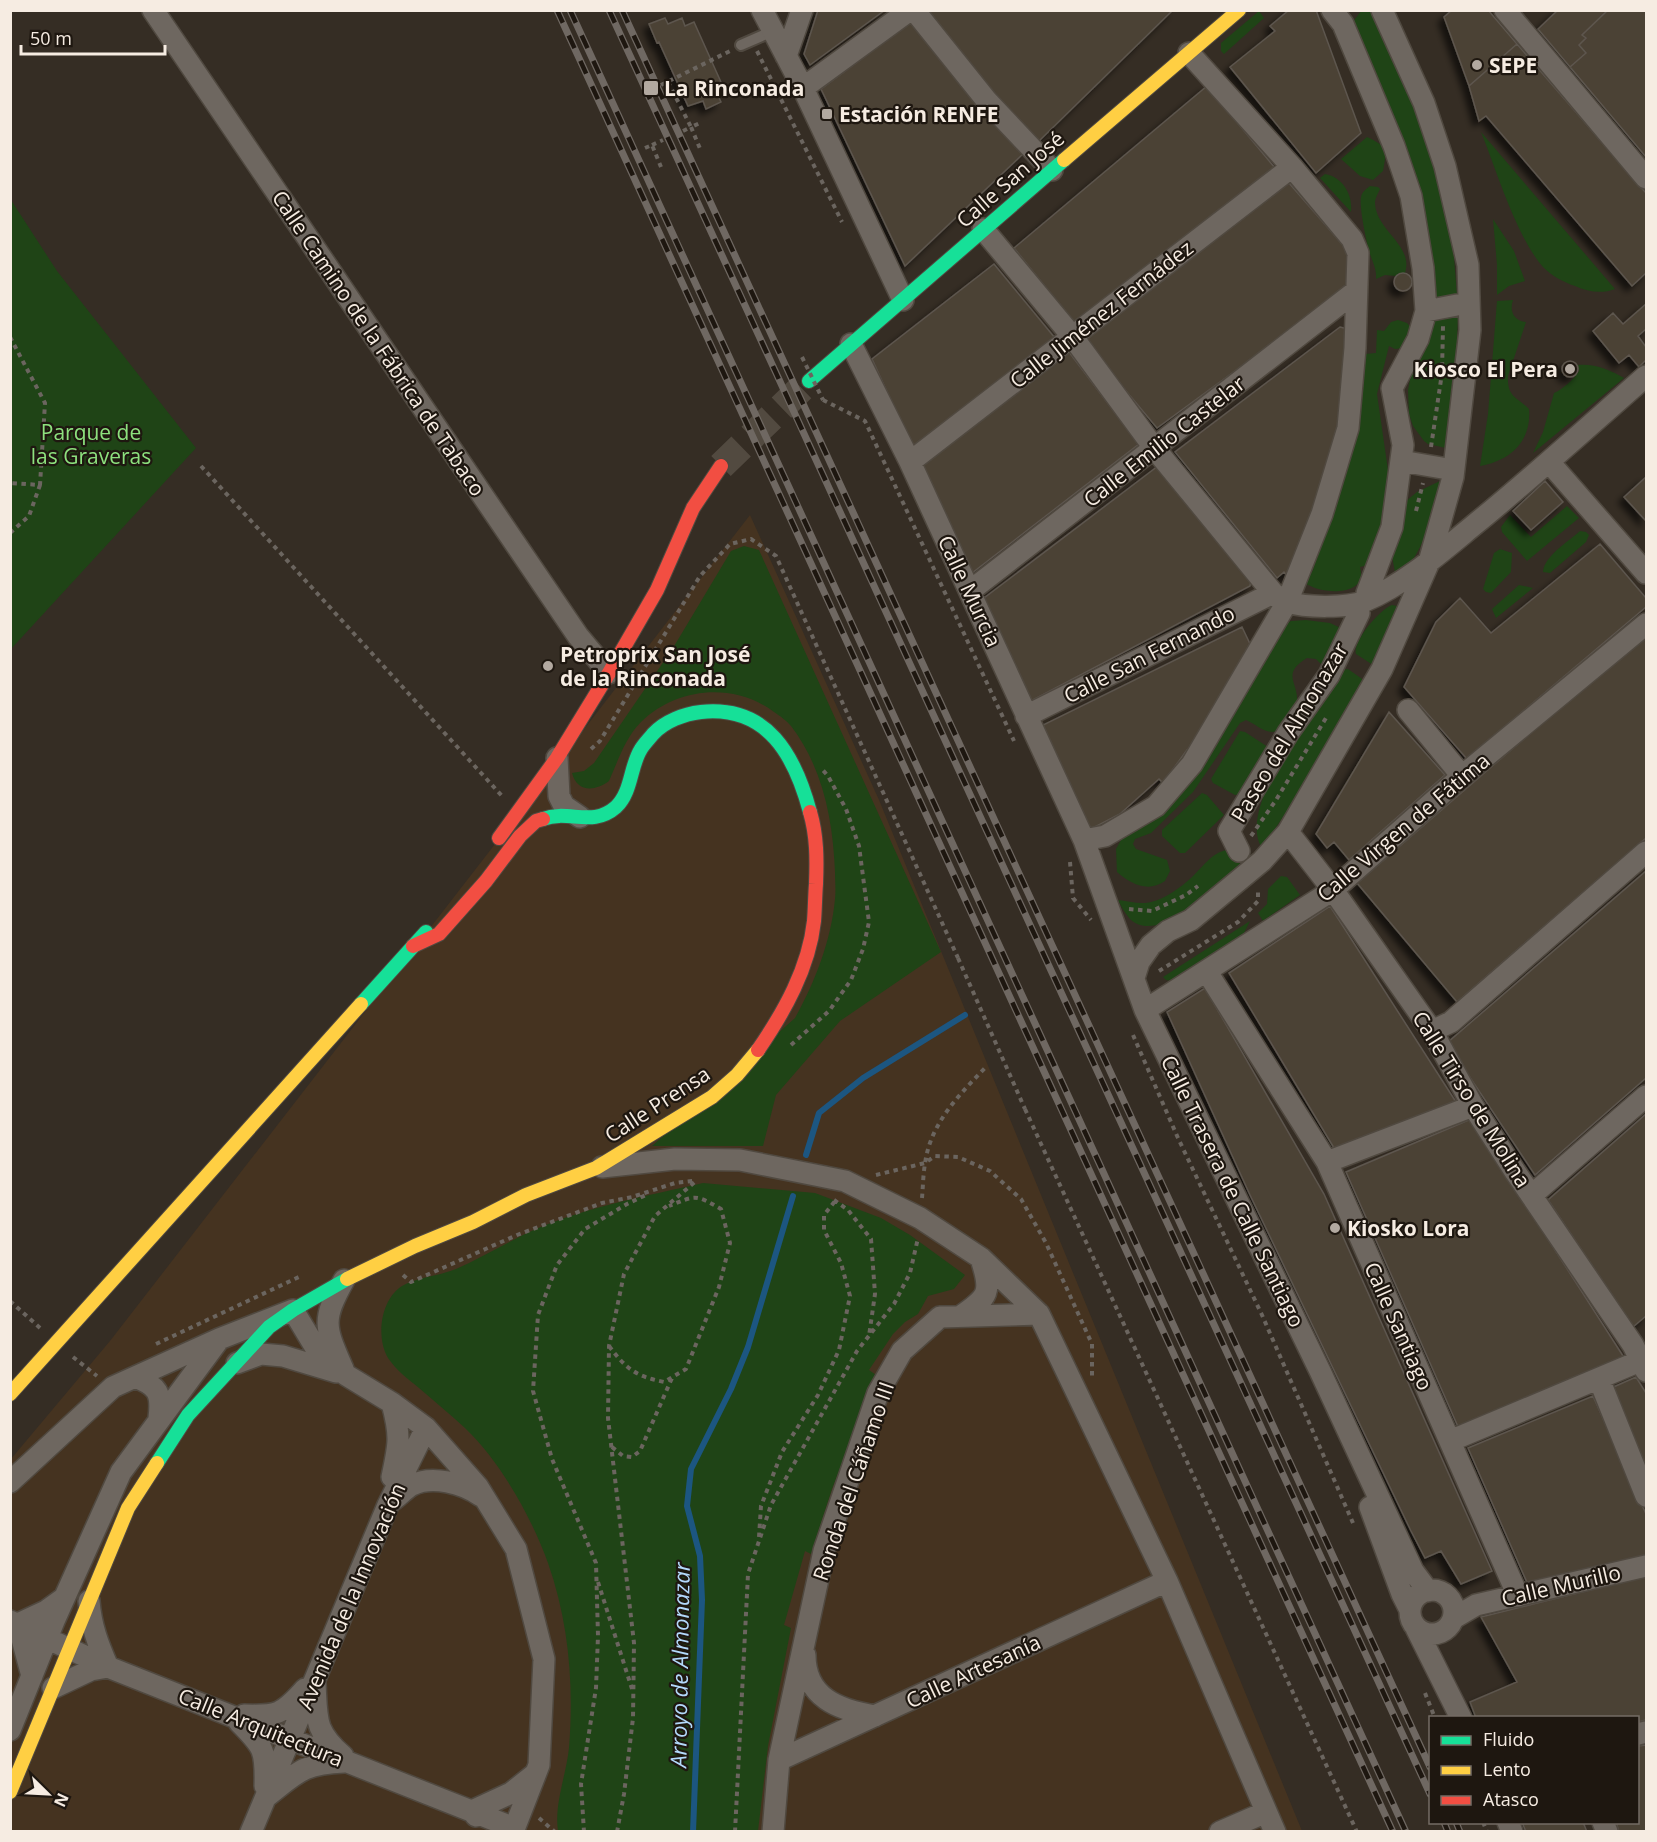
<svg xmlns="http://www.w3.org/2000/svg" width="1657" height="1842" viewBox="0 0 1657 1842" font-family="'Open Sans',sans-serif">
<defs>
<filter id="shadow"><feDropShadow dx="-5.5" dy="5.5" stdDeviation="3" flood-color="#0009"/></filter>
</defs>
<rect width="100%" height="100%" fill="#352d24"/>
<path fill="#453320" d="M750 515 879 800 1302 1831 11 1832V1459L110 1341Z"/>
<path fill="#1f4416" d="M1259 11 1264 18 1224 54 1221 51V43Z
M1361 11H1374L1431 148 1453 245 1457 295 1431 299 1392 114 1352 23Z
M1481 132 1615 289C1602 294 1588 292 1575 286 1563 282 1552 276 1543 267 1517 238 1496 169 1481 132Z
M1367 137C1388 147 1387 149 1383 171L1373 180 1360 176 1341 159Z
M1325 174C1343 177 1353 195 1351 212L1320 178Z
M1370 186 1378 187 1380 189C1378 194 1375 198 1375 203 1376 231 1414 245 1405 273H1400L1395 276 1385 275 1376 279C1377 269 1372 261 1369 251 1366 240 1359 206 1361 197 1362 192 1366 189 1370 186Z
M11 200 57 271 196 448 11 649Z
M1493 219 1514 251 1525 281 1509 286 1497 295V265Z
M1513 300C1509 311 1514 321 1526 322L1508 376C1507 397 1516 396 1529 409 1532 441 1510 461 1480 466L1488 414 1497 301Z
M1458 316 1456 365 1446 448 1428 444 1424 441 1413 426 1409 414 1408 390 1410 380 1431 317Z
M1398 320 1407 323 1411 328 1404 348 1395 349 1389 346 1377 394 1390 484 1388 514 1368 565 1360 567C1369 597 1321 595 1305 583L1312 572C1338 502 1361 429 1365 354L1376 353 1377 330 1384 331 1391 322Z
M1578 365C1593 363 1611 370 1624 378L1533 453 1543 432 1554 393C1562 390 1575 378 1579 371Z
M1440 481C1434 512 1423 558 1396 578L1392 556 1406 501 1417 492Z
M1567 506 1579 518 1527 561 1502 532 1501 527 1510 515 1531 537Z
M1580 531 1586 532 1589 535 1586 542 1550 573 1543 572C1544 556 1569 541 1580 531Z
M744 546 759 550 941 952 840 1021 776 1095 763 1146H652L795 1018C815 982 831 941 835 899 836 890 835 880 835 872 833 820 823 768 791 726 787 721 780 716 774 712 734 682 677 687 641 722 625 738 618 761 609 781 594 792 577 792 572 773L584 771 594 763 673 648 731 551Z
M1500 549 1512 553 1511 572 1491 593 1486 592 1483 589 1494 553Z
M1519 585 1533 588 1496 618 1492 609Z
M1392 605 1397 606 1399 611 1373 665 1356 654C1352 642 1380 609 1392 605Z
M1306 620 1330 623 1343 629 1327 661 1321 664 1316 659 1307 658C1281 674 1298 682 1297 700 1297 710 1282 732 1272 732 1263 732 1254 723 1246 720L1240 723 1193 792 1151 833 1135 839 1133 844 1136 849 1167 860 1170 871 1165 881C1148 893 1131 884 1117 872L1116 849 1121 840 1286 624 1291 621Z
M1348 669 1365 681 1289 808 1262 848C1235 808 1318 704 1341 670Z
M1240 731 1245 732 1268 747 1240 794 1235 795 1213 783 1211 779Z
M1202 793 1207 795 1224 815 1185 853H1180L1162 836V830Z
M1227 850 1234 854 1243 869C1221 886 1160 945 1131 920 1126 915 1121 906 1118 900 1128 901 1141 905 1151 902 1165 899 1181 887 1191 878 1201 869 1212 852 1227 850Z
M1281 876 1287 877 1300 895 1263 921 1258 913 1267 904 1268 889Z
M1250 921 1244 933 1173 981 1166 980 1163 977Z
M703 1183 815 1193 881 1218 910 1235 965 1275 954 1289 928 1296 918 1314 905 1322 893 1334 869 1370 876 1375 832 1489 811 1554 805 1551 784 1625 791 1628 768 1746 758 1831H558C554 1804 566 1776 569 1748 574 1685 569 1623 548 1563 532 1518 500 1461 465 1428 450 1414 434 1401 419 1388 408 1379 396 1370 388 1358 376 1338 380 1300 402 1286 418 1277 439 1276 456 1269 483 1257 509 1241 536 1229 590 1206 647 1196 703 1183Z"/>
<g fill="none" stroke-linecap="round" stroke-linejoin="round">
<path stroke="#1c5681" stroke-width="6" d="M806 1155 819 1113 863 1078 965 1015
M693 1832 702 1600 700 1556 687 1506 691 1469 731 1389 748 1347 793 1196"/>
</g>
<path fill="#4c4236" stroke="#5d564e" stroke-width="1.5" filter="url(#shadow)" d="M818 10H885L810 65 804 54Z
M928 10H1173L1036 144 923 14Z
M1289 10H1316L1361 133 1316 173 1230 67 1275 31 1270 26Z
M1452 10H1488L1517 44 1469 86 1444 17Z
M1558 10H1608L1582 35 1586 38 1579 45 1586 53 1570 67 1538 29Z
M1608 10H1646V157L1570 67 1586 53 1579 45 1586 38 1582 35Z
M665 18 668 24 682 18 685 26 694 22 725 91 717 94 721 102 706 109 703 101 688 106 659 42 657 43 649 24Z
M912 21 1024 153 905 266 821 89Z
M1517 44 1646 193V273L1632 286 1486 116 1479 121 1469 86Z
M1207 86 1275 168 1074 323 1014 248Z
M1289 183 1350 253 1345 291 1157 428 1084 341Z
M994 264 1055 338 913 449 872 359Z
M1394 282a9 9 0 1 1 18 0a9 9 0 1 1-18 0Z
M1646 304V329L1638 336 1646 347V360L1639 367 1629 355 1619 363 1593 331 1613 313 1623 324Z
M1340 327 1348 329 1341 426 1326 486 1289 578 1284 572 1277 578 1175 452Z
M1069 352 1139 444 972 573 921 466Z
M1562 369a8 8 0 1 1 16 0a8 8 0 1 1-16 0Z
M1158 466 1251 581 1250 586 1031 701 984 598Z
M1646 477V521L1624 497Z
M1545 481 1563 502 1531 530 1513 511Z
M1600 544 1646 598V607L1467 759 1404 687 1436 622 1460 598 1491 633Z
M1242 627 1252 648 1191 754 1187 750 1163 783 1159 779 1120 814 1089 830 1043 725Z
M1646 633V838L1457 1002 1357 883Z
M1389 712 1445 775 1349 860 1334 842 1327 848 1316 834Z
M1646 871V1078L1535 1175 1447 1043Z
M1330 906 1456 1102 1334 1148 1229 973Z
M1205 988 1324 1194 1492 1571 1461 1584 1441 1551 1425 1558 1411 1531 1250 1195 1167 1012Z
M1646 1114V1316L1633 1327 1548 1200Z
M1471 1119 1625 1359 1459 1429 1346 1172Z
M1636 1377 1646 1393V1472L1609 1389Z
M1593 1396 1646 1514V1556L1529 1587 1468 1448Z
M1646 1576V1720L1638 1722V1718H1476L1470 1702 1517 1682 1481 1617Z
M1646 1745V1832H1619L1616 1822H1638V1746Z
M1522 1822H1583L1587 1832H1526Z"/>
<g fill="none" stroke-linecap="round" stroke-linejoin="round">
<path stroke="#524a40" stroke-width="28" stroke-dasharray="28 14" stroke-linecap="butt" d="M721 466 809 381"/>
<g stroke="#504940" stroke-width="14">
<path id="lane" d="M741 45 773 31"/>
</g>
<g stroke="#504940" stroke-width="24">
<path id="street" d="M153 10 578 636 609 673
M762 10 803 88 903 300
M914 10 987 101 1052 170
M1332 10 1343 24 1394 146 1411 196 1423 268 1426 311
M1505 10 1646 178
M786 56 802 10
M803 88 910 10
M983 229 1072 336 1155 449 1273 593C1277 596 1283 601 1288 602 1306 608 1348 608 1365 601 1405 584 1440 553 1474 525 1533 477 1589 426 1646 376
M851 344 910 462 1084 840 1145 1010 1320 1371 1413 1571 1428 1591
M1401 461 1442 468
M910 462 1292 167
M1549 462 1646 573
M970 591 1356 291
M1367 593 1392 527 1403 445 1392 388 1418 339 1426 311 1457 305
M1408 710 1462 776
M1026 716 1273 593
M557 758 559 796 564 806 580 817
M1288 832 1333 890 1432 1031 1473 1106 1514 1170 1633 1345 1646 1371
M1084 840 1105 836 1156 806 1192 764 1287 602 1322 514 1348 428 1355 348 1358 253 1352 239 1292 167 1189 53
M1239 851 1229 831 1288 733 1329 675 1359 613
M1207 972 1327 1162 1518 1596
M1134 978 1139 962 1151 945 1168 931 1191 920 1262 861 1288 832 1382 669 1429 562 1453 477 1470 330 1468 265 1445 166 1424 103 1382 10
M1145 1010 1333 890 1462 776 1646 624
M1432 1031 1451 1022 1646 852
M1327 1162 1473 1106
M602 1167 675 1159 740 1160 845 1181 920 1218 981 1258 1039 1314
M1532 1195 1646 1096
M961 1316C989 1297 992 1292 981 1259
M237 1363 261 1354 283 1356 336 1372
M343 1369C325 1327 321 1321 344 1280
M135 1377C158 1386 162 1393 159 1418
M1599 1379 1646 1496
M392 1403C401 1437 399 1444 392 1477
M1450 1441 1640 1361
M10 1482 113 1387 219 1339 293 1310 317 1350 346 1375 392 1403 426 1428 478 1487 516 1549 544 1659 539 1765 513 1832
M393 1500C399 1496 405 1489 412 1485 432 1475 463 1483 481 1496
M1370 1507 1402 1594 1410 1610
M1410 1612a22 22 0 1 1 44 0a22 22 0 1 1-44 0Z
M1454 1618 1476 1605 1646 1566
M10 1621 108 1667 514 1828
M1416 1628 1461 1718
M805 1655C805 1698 839 1710 875 1716
M32 1676 18 1624 46 1611 64 1598
M315 1683C317 1719 314 1731 343 1756
M53 1688 91 1670 108 1667C98 1644 91 1626 89 1601
M244 1715C277 1716 282 1715 305 1689
M239 1722C264 1747 266 1750 265 1786
M10 1730 54 1621 121 1472 217 1342
M1638 1734 1646 1732
M779 1760 1167 1581
M266 1797C298 1772 302 1764 344 1762
M476 1816 472 1811 511 1793 535 1774
M1508 1822 1512 1832
M1603 1822 1607 1832
M251 1832 388 1505 426 1428
M773 1832 779 1760 824 1551 878 1393 902 1351 940 1317 1039 1314 1167 1581 1275 1832
M1220 1832 1266 1812"/>
</g>
<g stroke="#504940" stroke-width="16">
<path id="fast" d="M809 381 1064 160
M543 819C569 809 592 828 616 807 632 792 630 766 641 749 644 744 649 739 653 734 665 721 684 714 701 712 768 705 795 756 810 812
M361 1004 426 932
M157 1463 188 1415 269 1327 293 1310 347 1279"/>
</g>
<g stroke="#504940" stroke-width="16">
<path id="slow" d="M1064 160 1239 10
M347 1279 415 1246 473 1222 526 1195 596 1168 712 1097 737 1075 758 1050
M10 1394 361 1004
M10 1792 128 1508 157 1463"/>
</g>
<g stroke="#504940" stroke-width="16">
<path id="jam" d="M499 838 557 758 609 673 657 590 693 508 721 466
M413 946 439 934 486 881 520 836 536 821 543 819
M758 1050C784 1012 809 968 814 921 815 909 815 896 816 884 817 859 817 836 810 812"/>
</g>
<path stroke="#6b655f" stroke-width="4" stroke-dasharray="4.5 4.5" stroke-linecap="butt" d="M757 51 842 222
M668 82 691 127 702 122
M661 85 730 51
M683 131 691 127 701 151
M652 145 663 140
M645 148 652 145 661 167
M10 337 45 403 40 485 10 483
M823 400 865 421 1014 741
M1431 447 1442 373 1443 326
M201 466 502 796
M1416 511 1423 483
M10 533 29 516 40 485
M591 749 600 741 700 576 730 544 751 539 776 556 958 958
M1251 836 1276 800 1326 718
M1070 862 1073 898 1091 920
M1129 909 1152 911 1186 895 1198 886
M1159 971 1238 922 1258 901V889
M1133 1035 1178 1138 1262 1315 1353 1523
M791 1045 829 1011 851 980 863 949 869 922 859 846 846 809 828 776 821 768
M1025 1109 1357 1832
M876 1175 925 1163 935 1156 958 1157 990 1171 1021 1199 1046 1243 1092 1344V1379
M922 1198C923 1187 923 1175 925 1164 930 1123 960 1094 987 1066
M834 1200 848 1210 871 1239 875 1294 869 1336
M403 1275 411 1282 517 1235 602 1203 632 1197 675 1183 693 1181
M10 1301 40 1328
M156 1344 301 1276
M609 1346C627 1370 636 1376 664 1382L686 1369 719 1287 730 1243 721 1209C695 1194 696 1195 669 1206
M73 1357 97 1376
M612 1447 623 1456 632 1457 640 1451 672 1378
M759 1537 761 1506 782 1452 818 1395 839 1350 850 1296 841 1263 824 1230V1215L835 1201
M598 1582 632 1689
M1425 1693 1435 1718
M539 1818 555 1832
M1483 1822 1487 1832
M584 1832 581 1784 596 1688 598 1636 596 1563 552 1459 533 1391 538 1315 557 1265 585 1229 627 1204 648 1194
M617 1832 624 1794 633 1718 634 1643 608 1418 609 1346 624 1274 655 1216 696 1181
M735 1832 748 1574 771 1505 857 1351 894 1304 910 1273 918 1238"/>
<use href="#lane" stroke="#6e6760" stroke-width="10"/>
<use href="#street" stroke="#6e6760" stroke-width="21"/>
<use href="#fast" stroke="#16e098" stroke-width="14"/>
<use href="#slow" stroke="#ffcf43" stroke-width="14"/>
<use href="#jam" stroke="#f24e42" stroke-width="14"/>
<g stroke="#6f6862" stroke-width="7">
<path id="rail" d="M557 10 1393 1832
M570 10 1406 1832
M609 10 1430 1794
M622 10 1430 1767
M1444 1822 1448 1832
M1456 1822 1460 1832"/>
</g>
<use href="#rail" stroke="#1e1710" stroke-width="4.5" stroke-dasharray="14" stroke-linecap="butt"/>
<path stroke="#6b655f" stroke-width="4" stroke-dasharray="4.5 4.5" stroke-linecap="butt" d="M802 357 823 400
M958 958 1025 1109"/>
</g>
<g fill="#b2a9a0" stroke="#1e1710" stroke-width="2">
<circle cx="1477" cy="65" r="6"/>
<rect x="643" y="80" width="16" height="16" rx="3"/>
<rect x="821" y="108" width="12" height="12" rx="3"/>
<circle cx="1570" cy="369" r="6"/>
<circle cx="548" cy="666" r="6"/>
<circle cx="1335" cy="1228" r="6"/>
</g>
<g text-anchor="middle" dominant-baseline="central" stroke-width="4.5" stroke-linejoin="round" paint-order="stroke">
<g font-size="21" font-weight="bold" fill="#f6ece2" stroke="#1e1710" text-anchor="start">
<text x="1489" y="65">SEPE</text>
<text x="664" y="88">La Rinconada</text>
<text x="839" y="114">Estación RENFE</text>
<text x="1558" y="369" text-anchor="end">Kiosco El Pera</text>
<text x="560" y="654">Petroprix San José<tspan x="560" dy="24">de la Rinconada</tspan></text>
<text x="1347" y="1228">Kiosko Lora</text>
</g>
<g font-size="21" fill="#f6ece2" stroke="#1e1710">
<text transform="translate(1010 179) rotate(-41)">Calle San José</text>
<text transform="translate(1101 314) rotate(-38)">Calle Jiménez Fernádez</text>
<text transform="translate(379 343) rotate(56)">Calle Camino de la Fábrica de Tabaco</text>
<text transform="translate(1164 441) rotate(-38)">Calle Emilio Castelar</text>
<text transform="translate(970 591) rotate(65)">Calle Murcia</text>
<text transform="translate(1149 654) rotate(-27)">Calle San Fernando</text>
<text transform="translate(1289 732) rotate(-59)">Paseo del Almonazar</text>
<text transform="translate(1403 827) rotate(-40)">Calle Virgen de Fátima</text>
<text transform="translate(1472 1099) rotate(58)">Calle Tirso de Molina</text>
<text transform="translate(657 1104) rotate(-33)">Calle Prensa</text>
<text transform="translate(1233 1191) rotate(64)">Calle Trasera de Calle Santiago</text>
<text transform="translate(1399 1326) rotate(66)">Calle Santiago</text>
<text transform="translate(853 1481) rotate(-71)">Ronda del Cáñamo III</text>
<text transform="translate(1561 1585) rotate(-13)">Calle Murillo</text>
<text transform="translate(351 1596) rotate(-67)">Avenida de la Innovación</text>
<text transform="translate(973 1671) rotate(-25)">Calle Artesanía</text>
<text transform="translate(261 1727) rotate(22)">Calle Arquitectura</text>
</g>
<g font-size="21" fill="#8de17e" stroke="#1e1710">
<text x="91" y="432">Parque de<tspan x="91" dy="24">las Graveras</tspan></text>
</g>
<g font-size="22" font-style="italic" fill="#b3d9fb" stroke="#1e1710">
<text transform="translate(679 1665) rotate(-89)">Arroyo de Almonazar</text>
</g>
</g>
<rect width="1657" height="1842" fill="none" stroke="#f6ece2" stroke-width="24"/>
<rect x="1429" y="1716" width="210" height="108" fill="#1e1710" stroke="#746c64" stroke-width="1.5"/>
<rect x="1441" y="1736" width="30" height="9" fill="#16e098" stroke="#746c64" stroke-width="1.5"/>
<text x="1483" y="1746" font-size="18" fill="#f6ece2">Fluido</text>
<rect x="1441" y="1766" width="30" height="9" fill="#ffcf43" stroke="#746c64" stroke-width="1.5"/>
<text x="1483" y="1776" font-size="18" fill="#f6ece2">Lento</text>
<rect x="1441" y="1796" width="30" height="9" fill="#f24e42" stroke="#746c64" stroke-width="1.5"/>
<text x="1483" y="1806" font-size="18" fill="#f6ece2">Atasco</text>
<g transform="translate(48 1794) rotate(114)" stroke="#1e1710" stroke-width="4.5" paint-order="stroke">
<path d="M0-4.5L10 22L0 15L-10 22Z" fill="#f6ece2"/>
<text y="-9" font-size="16" font-weight="bold" text-anchor="middle" fill="#f6ece2">N</text>
</g>
<path d="M21 45v9h144v-9" fill="none" stroke="#f6ece2" stroke-width="3"/>
<text x="30" y="45" font-size="18" fill="#f6ece2" stroke="#1e1710" stroke-width="4.5" paint-order="stroke">50 m</text>
</svg>
